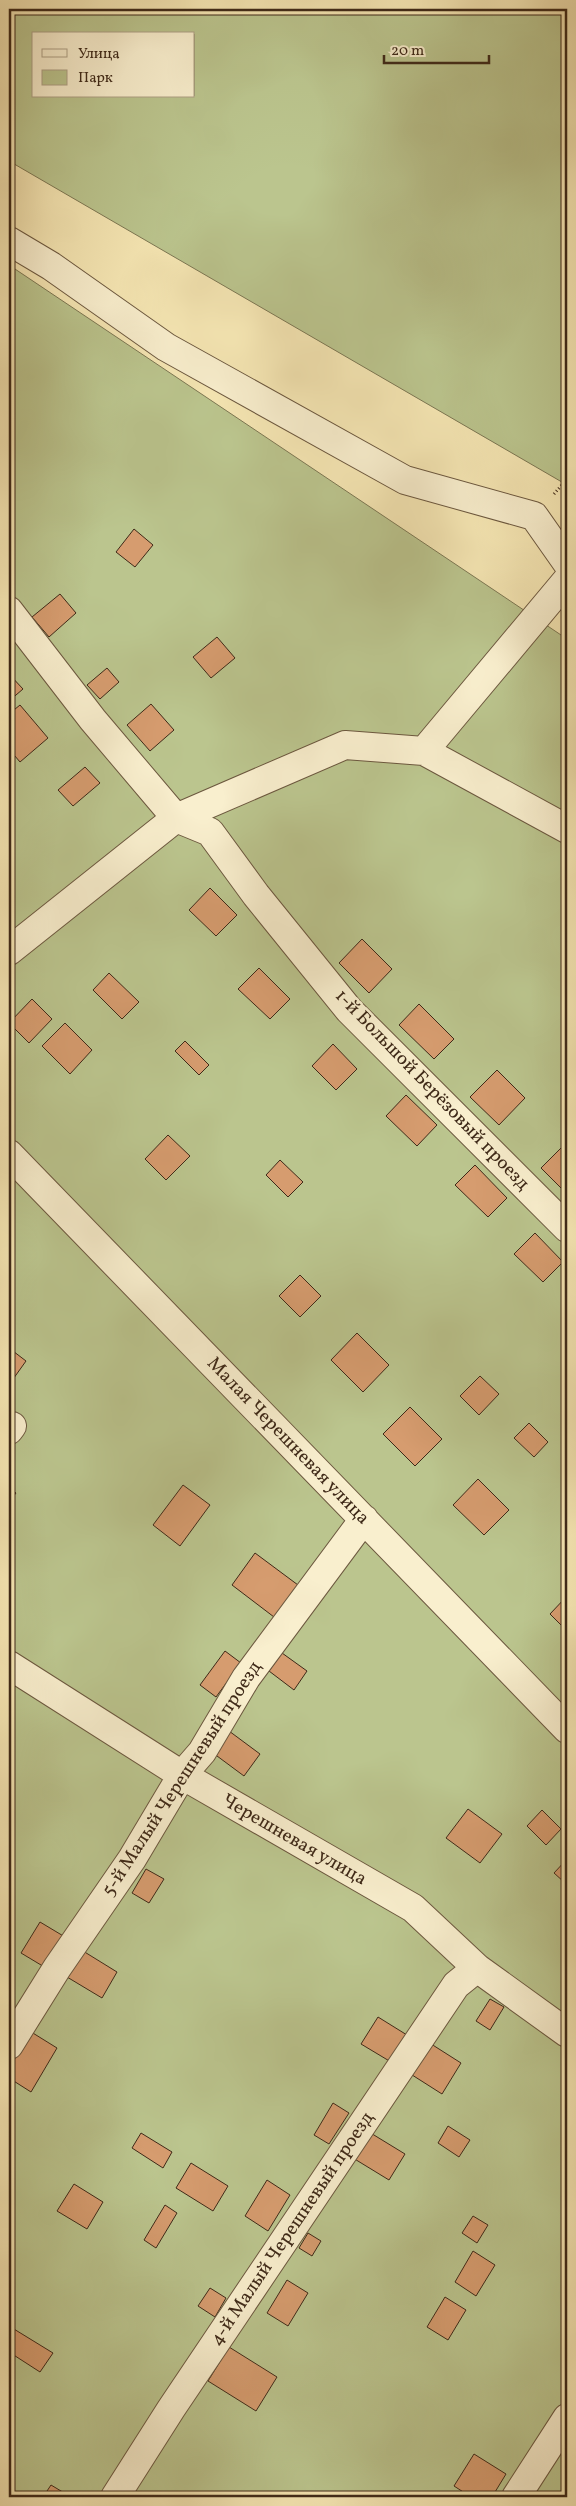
<svg xmlns="http://www.w3.org/2000/svg" width="576" height="2506" viewBox="0 0 576 2506" font-family="Vollkorn,serif">
<rect width="100%" height="100%" fill="#f6e7b4"/>
<filter id="stains"><feTurbulence type="fractalNoise" baseFrequency=".004" numOctaves="4"/><feColorMatrix values="0 0 0 0 .2 0 0 0 0 .09 0 0 0 0 .02 0 0 0 .5 -.17"/></filter>
<radialGradient id="worn" r=".72"><stop offset=".6" stop-color="#630" stop-opacity="0"/><stop offset="1" stop-color="#630" stop-opacity=".3"/></radialGradient>
<path fill="#bbc58e" stroke="#7c7753" fill-rule="evenodd" d="M9 9H567V485L9 161ZM34 34H194V96H34Z
M9 265 567 639V2497H9Z"/>
<path fill="#d69c6f" stroke="#3e2918" d="M134 529 153 545 135 567 116 552Z
M60 594 76 613 49 637 32 617Z
M217 637 235 658 211 678 193 657Z
M107 668 119 682 100 699 87 685Z
M9 674 23 689 9 701Z
M151 704 174 730 150 751 127 725Z
M20 705 48 738 20 762 9 749V714Z
M85 767 100 783 73 806 58 790Z
M210 888 237 915 216 936 189 910Z
M362 939 392 969 369 993 339 963Z
M259 968 290 999 270 1019 238 989Z
M109 973 139 1002 122 1019 93 990Z
M32 999 52 1019 29 1043 9 1023Z
M419 1004 454 1039 434 1059 399 1025Z
M65 1023 92 1050 70 1074 42 1046Z
M185 1041 209 1065 199 1075 175 1051Z
M333 1044 357 1069 336 1090 312 1066Z
M497 1070 525 1098 499 1125 470 1097Z
M406 1095 437 1125 417 1146 386 1116Z
M168 1135 190 1156 166 1180 145 1159Z
M561 1148 567 1154V1194L541 1168Z
M280 1160 303 1182 288 1197 266 1175Z
M475 1165 507 1198 488 1217 455 1185Z
M535 1233 563 1262 543 1282 514 1254Z
M300 1275 321 1296 300 1317 279 1296Z
M357 1333 389 1365 363 1392 331 1360Z
M9 1348 26 1361 11 1382 9 1380Z
M480 1376 499 1394 479 1415 460 1396Z
M410 1407 442 1439 415 1466 383 1434Z
M529 1423 548 1442 534 1457 514 1438Z
M478 1479 509 1510 484 1535 453 1505Z
M183 1485 210 1505 180 1546 153 1525Z
M9 1488 16 1493 9 1502Z
M255 1553 298 1585 274 1617 232 1585Z
M567 1596V1631L550 1614Z
M225 1651 241 1663 216 1697 200 1685Z
M282 1653 307 1671 294 1690 269 1671Z
M229 1731 260 1754 244 1776 213 1753Z
M468 1809 502 1834 480 1863 446 1838Z
M542 1810 561 1829 546 1845 527 1826Z
M567 1859V1879L564 1882 554 1873Z
M146 1869 164 1879 149 1903 132 1893Z
M40 1922 65 1937 46 1968 21 1953Z
M83 1951 117 1972 102 1998 67 1977Z
M490 1999 504 2007 490 2030 476 2021Z
M378 2017 407 2035 391 2062 361 2044Z
M28 2030 57 2048 31 2092 9 2078V2061Z
M428 2042 461 2063 442 2094 409 2073Z
M333 2103 349 2113 329 2144 314 2135Z
M448 2126 470 2140 459 2157 438 2143Z
M369 2132 405 2154 389 2180 353 2158Z
M141 2133 172 2152 163 2168 132 2148Z
M191 2163 228 2186 213 2211 176 2188Z
M267 2180 290 2195 268 2231 245 2216Z
M74 2184 103 2202 87 2229 57 2211Z
M165 2205 177 2213 156 2248 144 2240Z
M473 2216 488 2225 477 2243 462 2233Z
M308 2233 321 2241 312 2256 299 2248Z
M473 2251 495 2265 476 2296 455 2282Z
M287 2280 308 2293 288 2326 267 2313Z
M210 2288 226 2298 215 2317 198 2306Z
M445 2297 466 2310 448 2340 427 2327Z
M9 2326 53 2353 40 2372 9 2352Z
M229 2347 277 2377 256 2411 208 2381Z
M474 2454 506 2474 492 2497H471L454 2486Z
M51 2485 71 2497H43Z"/>
<g fill="none" stroke-linecap="round" stroke-linejoin="round">
<g stroke="#6c583f" stroke-width="30">
<path id="minor" d="M9 241 51 266 166 347 405 480 534 516 567 563
M9 611 93 720 176 818 210 832 256 895 349 1010 567 1228
M424 751 567 580
M9 951 176 818 345 745 424 751 567 829
M9 1154 567 1729
M9 1430 12 1426
M9 1665 182 1775 413 1908 477 1968 567 2033
M9 2045 57 1968 132 1859 182 1775 202 1752 246 1678 364 1519
M115 2497 171 2409 456 1985 477 1968
M516 2497 567 2418"/>
</g>
<path stroke="#3e2918" stroke-width="3" stroke-dasharray="1 2.5" stroke-linecap="butt" d="M554 494 567 479"/>
<use href="#minor" stroke="#f9efce" stroke-width="28"/>
</g>
<g text-anchor="middle" dominant-baseline="central" stroke-width="5" stroke-linejoin="round" paint-order="stroke">
<g font-size="19" fill="#3e2918" stroke="#f9efce">
<text transform="translate(432 1090) rotate(46)">1-й Большой Берёзовый проезд</text>
<text transform="translate(288 1441) rotate(46)">Малая Черешневая улица</text>
<text transform="translate(182 1779) rotate(-57)">5-й Малый Черешневый проезд</text>
<text transform="translate(294 1840) rotate(30)">Черешневая улица</text>
<text transform="translate(292 2229) rotate(-56)">4-й Малый Черешневый проезд</text>
</g>
</g>
<rect width="576" height="2506" fill="none" stroke="#f6e7b4" stroke-width="30"/>
<rect x="10" y="10" width="556" height="2486" fill="none" stroke="#3e2918" stroke-width="2.5"/>
<rect x="15" y="15" width="546" height="2476" fill="none" stroke="#3e2918"/>
<rect x="32" y="32" width="162" height="65" fill="#f9efce" stroke="#aea085"/>
<rect x="42" y="49" width="25" height="8" fill="#f9efce" stroke="#aea085"/>
<text x="78" y="58" font-size="15" fill="#3e2918">Улица</text>
<rect x="42" y="70" width="25" height="15" fill="#bbc58e" stroke="#aea085"/>
<text x="78" y="82" font-size="15" fill="#3e2918">Парк</text>
<path d="M384 55v8h105v-8" fill="none" stroke="#3e2918" stroke-width="2.5"/>
<text x="391" y="55" font-size="15" fill="#3e2918" stroke="#f9efce" stroke-width="4" paint-order="stroke">20 m</text>
<rect width="100%" height="100%" filter="url(#stains)"/>
<rect width="100%" height="100%" fill="url(#worn)"/>
</svg>
